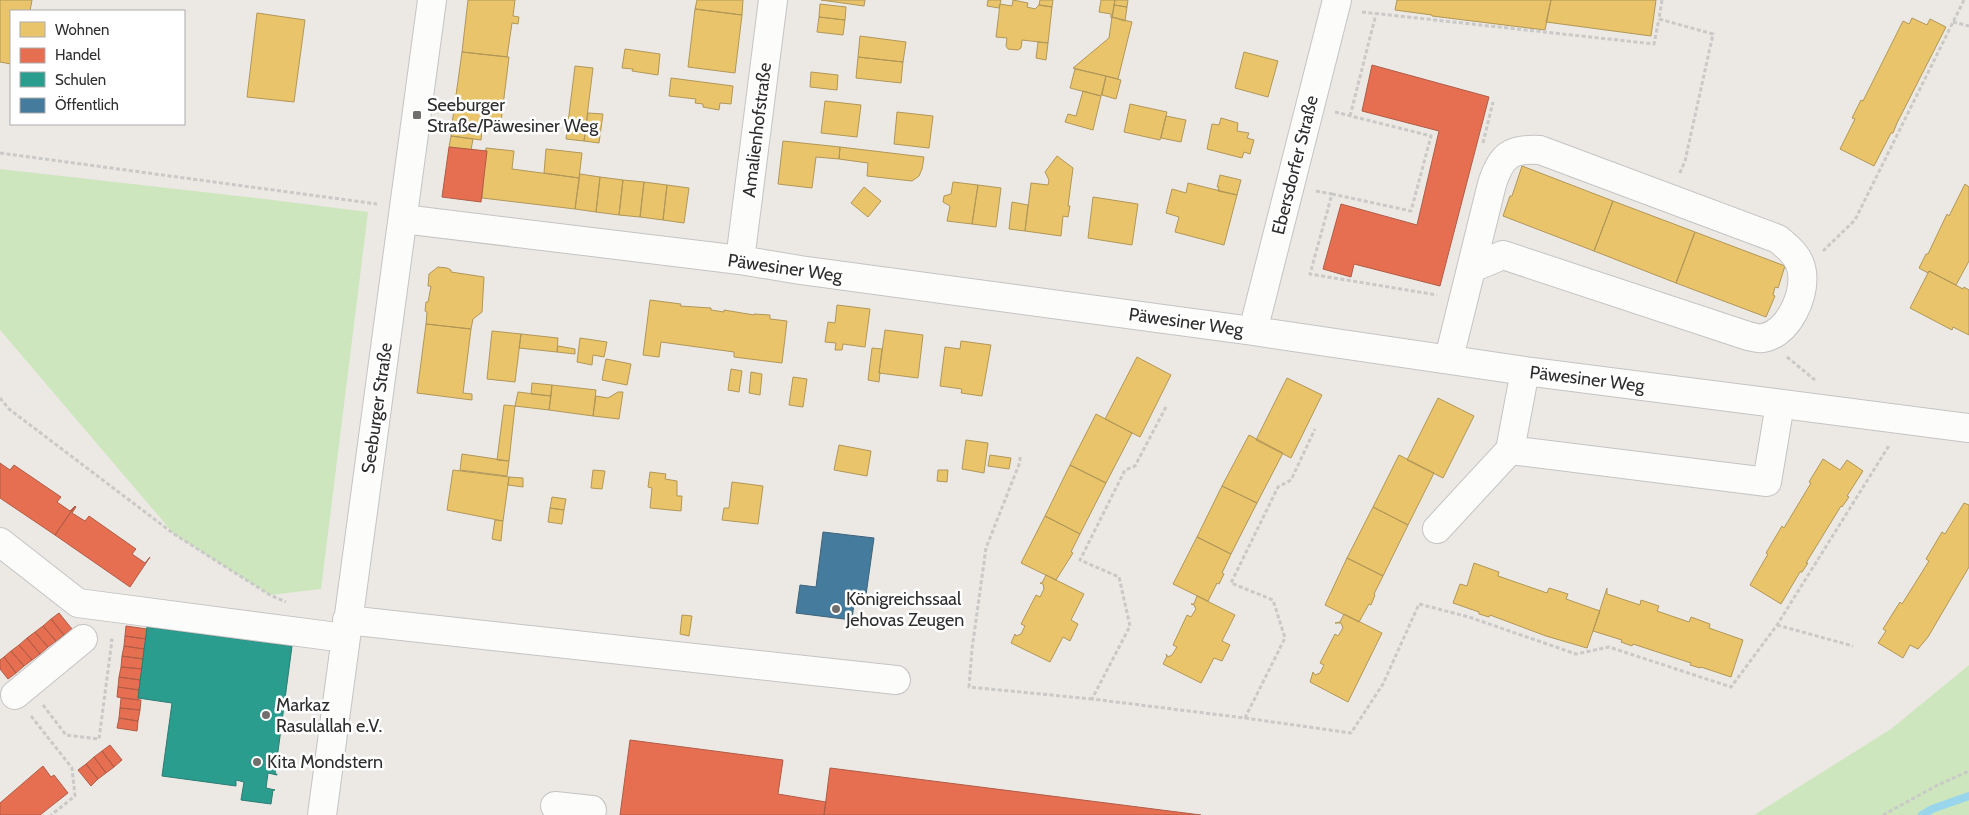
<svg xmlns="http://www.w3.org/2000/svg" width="1969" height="815" viewBox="0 0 1969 815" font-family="Cabin,sans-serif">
<rect width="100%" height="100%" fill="#ece8e4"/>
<path fill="#cee6be" d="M0 169 257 198 368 212 321 589 270 595 174 534 0 330Z
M1969 665V815H1754L1891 729Z"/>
<path fill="#e9c46a" stroke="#b19758" d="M0 0H32L30 11H11V64L0 62Z
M468 0H515L513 16 519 17 518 24 512 23 507 57 462 52Z
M697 0H743L742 15 695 9Z
M821 0H865L864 6Z
M988 0H1001L999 8 987 6Z
M1013 0 1028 3 1027 7 1035 9 1039 5 1052 7 1048 43 1022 40 1021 48 1018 50 1008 49 1006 46 1007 38 996 37 1000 4 1012 6Z
M1040 0H1053L1052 7 1039 5Z
M1101 0H1115L1112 18H1111V14L1099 12Z
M1115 0H1128L1127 7 1114 5Z
M1397 0H1551L1545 30 1432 16V15L1395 10Z
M1551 0H1656L1651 36 1546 22Z
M820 4 846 7 845 20 819 17Z
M1114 5 1127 7 1125 21 1112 17Z
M695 9 742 15 735 73 688 67Z
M257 13 305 20 294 102 247 97Z
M819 17 845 20 843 35 817 32Z
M1112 17 1132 22 1118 79 1073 68 1109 38Z
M1912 18 1927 25 1930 19 1946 27 1897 123 1893 133H1891L1874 166 1840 149 1855 119 1852 118 1861 100 1863 101 1903 21 1909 24Z
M860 36 906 42 903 62 858 57Z
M1038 42 1048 43 1046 60 1036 58Z
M625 49 660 54 658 75 632 71 633 69 622 68Z
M462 52 509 57 500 130 452 124Z
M1244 52 1278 61 1268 97 1235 88Z
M858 57 903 62 901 83 856 78Z
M575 66 593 68 584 141 566 139Z
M1075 69 1106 76 1101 96 1070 88Z
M811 72 838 75 837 90 810 87Z
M1106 76 1121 80 1116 99 1102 95Z
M671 78 733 86 731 104 720 103 719 110 703 107V104L695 103 696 99 669 96Z
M1083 91 1101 96 1093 130 1065 122 1068 114 1076 116Z
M825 101 861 105 857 137 821 133Z
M1130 104 1167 112 1160 140 1124 132Z
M897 112 933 116 929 148 894 144Z
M588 113 603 114 599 143 584 141Z
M1166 116 1186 120 1181 142 1161 138Z
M1221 118 1238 123 1237 131 1249 133 1247 138 1254 140 1250 154 1244 152 1242 158 1207 149 1212 124 1219 125Z
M452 124 482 128 481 140 451 136Z
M451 136 473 139 471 150 449 147Z
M783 141 840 147 839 159 816 157 812 188 778 184Z
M840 147 924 157 922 169 919 176 912 181 867 176 868 163 839 159Z
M486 148 514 151 512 169 579 178 575 209 482 198Z
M546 149 582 153 579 178 544 173Z
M1057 156 1073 168 1068 206H1070L1068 217 1063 216 1061 236 1025 231 1031 183 1048 185 1049 180 1045 172Z
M1522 166 1613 201 1594 251 1503 216 1510 196H1512Z
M580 174 600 177 596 212 575 209Z
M1220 175 1241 180 1237 195 1218 191 1219 187H1217Z
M600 177 623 180 619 215 596 212Z
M623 180 644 182 640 217 619 215Z
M644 182 667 185 663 220 640 217Z
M953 182 978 185 972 224 947 221 950 206 943 202 944 196 951 194Z
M1188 183 1237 195 1224 245 1175 232 1179 217 1166 213 1172 189 1186 193Z
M1965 184 1969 187V261L1956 285 1929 271 1928 273 1919 268 1926 254H1928L1947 214 1949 216Z
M667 185 689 188 684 223 663 220Z
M978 185 1001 188 996 227 972 224Z
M864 187 881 201 868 217 851 203Z
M1093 197 1138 204 1132 245 1088 238Z
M1613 201 1695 232 1676 283 1594 251Z
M1012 202 1028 205 1025 231 1009 229Z
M1695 232 1785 266 1778 288 1775 287 1773 295 1775 296 1766 317 1676 283Z
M438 267 447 268 451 270V272L484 277 482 312 473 319 471 329 426 324 427 312 425 311 426 302H428L431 286H428L429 274Z
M1929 271 1963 289 1964 287 1969 290V335L1953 327 1952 330 1910 308Z
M650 300 681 304 680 306 711 308V310L724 312V310L754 315V314L770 315V319L787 321 782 363 734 357V352L661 342 659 357 643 355Z
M837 305 870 309 865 347 843 344 842 350H835L836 343 825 342 828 322 835 323Z
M426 324 471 329 463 393 472 394V400L417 393Z
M885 330 923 335 918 378 879 373Z
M492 331 521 334 515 382 487 379Z
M521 334 558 338 557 352 519 348Z
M580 338 607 342 604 357 593 355 592 365 577 362Z
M961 341 991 345 982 396 961 393 962 389 940 386 945 347 960 349Z
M558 346 575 349V354L557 352Z
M872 348 882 349 879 373H880L879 382 868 380Z
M1137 357 1171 375 1140 437 1105 419Z
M606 359 631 364 627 385 602 380Z
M731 369 742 371 739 392 728 390Z
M751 372 762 374 760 395 749 393Z
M793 377 807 379 803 407 789 405Z
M1287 378 1322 395 1291 458 1256 440Z
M532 383 552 385 551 396 531 394Z
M552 385 596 390 593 416 549 410Z
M518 392 551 396 549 410 515 406Z
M618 392H623L619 419 593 416 596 396 608 398Z
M1438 398 1474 416 1443 478 1407 460Z
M504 405 515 406 509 461 497 460Z
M1096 414 1132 433 1106 483 1070 465Z
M1249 435 1283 453 1257 503 1222 486Z
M966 440 988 443 984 473 962 469Z
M839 445 871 451 867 476 834 470Z
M462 454 509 461 507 476 460 470Z
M990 455 1011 458 1009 469 988 466Z
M1399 455 1434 473 1408 525 1373 507Z
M1823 459 1840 470 1847 460 1863 471 1847 496 1849 497 1842 507 1841 506 1806 563H1808L1802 572H1800L1781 604 1750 585 1768 554 1766 553 1782 526 1784 528 1811 483 1809 482Z
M1070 465 1106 483 1080 534 1045 516Z
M453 470 509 477 503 521 447 510Z
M593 470 605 471 602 489 591 488Z
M938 470H948L947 482 937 481Z
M650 472 666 474 665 479 677 481V496H682L681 511 650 508 652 488 648 487Z
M509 477 523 478V487L508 485Z
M732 482 763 486 758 524 722 520 724 508H729Z
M1222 486 1257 503 1231 554 1197 537Z
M552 497 566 499 564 510 550 508Z
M1964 503 1969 505V567L1928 637 1918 649 1910 645 1903 658 1878 643 1886 631 1883 629 1900 602 1902 604 1929 561 1926 559 1942 532 1945 534Z
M1373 507 1408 525 1383 576 1347 558Z
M550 508 564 510 562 524 548 522Z
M1045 516 1080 534 1071 552 1073 553 1056 580 1021 563Z
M495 520 503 521 501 541 492 539Z
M1197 537 1231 554 1222 573 1224 574 1219 584 1217 583 1208 601 1173 584Z
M1347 558 1383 576 1374 594 1375 595 1371 605 1369 604 1359 622 1325 605Z
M1474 563 1499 572 1498 576 1547 593 1549 588 1568 594 1566 599 1600 611 1587 648 1546 636 1490 615 1489 617 1479 614V612L1453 603 1460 584 1467 586Z
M1046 575 1084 594 1071 620 1078 624 1070 641 1063 637 1050 662 1011 643 1015 634 1016 636 1021 634 1025 626 1021 624 1036 595 1040 597 1044 589 1043 584 1040 583H1042Z
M1607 588V594L1640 605 1641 600 1659 606 1657 611 1689 622 1691 617 1710 624 1709 628 1743 640 1731 677 1701 667 1700 668 1690 665 1691 663 1633 644 1632 646 1621 642 1622 640 1593 631Z
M1197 596 1235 615 1222 641 1230 645 1222 661 1214 658 1201 683 1163 664 1167 656 1166 654 1168 657 1172 655 1177 647 1173 645 1187 615 1191 617 1196 609 1194 605 1191 604H1194Z
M1344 614 1382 633 1348 702 1310 682 1313 672 1315 675 1320 673 1324 665 1320 663 1335 634 1338 636 1343 628 1341 623H1335L1340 622Z
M682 615 692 616 689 636 680 634Z"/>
<path fill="#e76f51" stroke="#b05c46" d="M1372 65 1489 97 1440 286 1354 264 1351 277 1323 269 1341 204 1417 225 1439 131 1362 111Z
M449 147 487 151 481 202 442 197Z
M0 463 10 470 14 465 61 497 57 502 70 511 75 506 55 535 0 498Z
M75 506 76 507 72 513 85 521 89 516 136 549 132 554 145 563 150 557 130 587 55 535Z
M59 613 72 629 64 635 51 619Z
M51 619 64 635 56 641 43 626Z
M43 626 56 641 48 647 35 632Z
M126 626 147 629 146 639 125 636Z
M35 632 48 647 40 654 27 638Z
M125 636 146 639 144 649 124 646Z
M27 638 40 654 32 660 19 645Z
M19 645 32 660 24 666 11 651Z
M124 646 144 649 143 659 122 656Z
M11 651 24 666 16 673 4 657Z
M122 656 143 659 142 669 121 667Z
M4 657 16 673 8 679 0 669V660Z
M121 667 142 669 140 680 119 677Z
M119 677 140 680 139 690 118 687Z
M118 687 139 690 138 700 117 697Z
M121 698 141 700 140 710 120 708Z
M120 708 140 710 138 721 119 718Z
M119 718 138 721 137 731 117 728Z
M630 740 783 760 778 794 826 802 824 815H620Z
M110 745 122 760 114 767 102 751Z
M102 751 114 767 106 773 94 757Z
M94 757 106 773 98 779 86 764Z
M86 764 98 779 91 786 78 770Z
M43 766 51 777 54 775 68 793 40 815H0V803Z
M830 768 1201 815H824Z"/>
<path fill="#2a9d8f" stroke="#2b7c72" d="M147 627 292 646 275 774H277V775L268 773 266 788 275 790H273L271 804 241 800 244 782 236 780V786L162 776 172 703 138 698Z"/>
<path fill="#457b9d" stroke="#3e647c" d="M823 532 874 538 866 595 855 594 852 620 796 613 800 585 816 587Z"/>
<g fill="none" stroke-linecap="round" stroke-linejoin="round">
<path stroke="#99d6ec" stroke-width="8" d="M1922 815 1932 809 1969 796"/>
<g stroke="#c5c4c5" stroke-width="30">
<path id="minor" d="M403 219 740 260 800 270 1253 331 1525 371 1969 428
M740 260 773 0
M1253 331 1337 0
M1449 358 1492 184C1501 156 1510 148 1540 150L1778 239C1789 248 1800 257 1802 272 1805 296 1789 333 1763 338 1759 339 1752 337 1748 336L1503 255 1472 268
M1525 371 1510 450 1767 482 1780 404
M1437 529 1510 450
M0 542 78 603 345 638
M347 620 896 680
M15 695 83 639
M555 806 592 810
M322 815 432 0"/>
</g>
<path stroke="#c9c9c8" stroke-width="3" stroke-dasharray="4 2.5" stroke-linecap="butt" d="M1662 0 1659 19 1713 34 1685 161 1679 175
M1362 12 1654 44 1659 19
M1953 22 1969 26
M1350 116 1376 14
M1483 143 1493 102
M0 153 377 204
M1316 191 1332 194 1310 274 1437 295
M1332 194 1411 211 1431 136 1335 112
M1823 251 1855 220 1964 0
M1787 357 1815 380
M0 398 9 409 174 534 270 595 286 602
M1166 407 1135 466 1125 470 1080 560 1119 577 1130 626 1092 699 1245 718 1285 638 1273 600 1231 583 1278 487 1291 480 1315 429
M1020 457V462L986 548 972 649 969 687 1092 699
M1777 625 1853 646
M43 705 66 735 99 739 112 640H109
M31 716 72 768 75 796 51 815
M1245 718 1351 733 1383 684 1419 604 1469 617 1576 654 1609 647 1731 687 1777 625 1890 444
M1883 815 1936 786 1969 771"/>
<use href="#minor" stroke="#fcfcfb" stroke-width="28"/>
</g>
<g fill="#706f6e" stroke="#fff" stroke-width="2">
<rect x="412" y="110" width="10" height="10" rx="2.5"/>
<circle cx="836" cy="609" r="5"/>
<circle cx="266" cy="715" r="5"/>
<circle cx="257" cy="762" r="5"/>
</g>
<g text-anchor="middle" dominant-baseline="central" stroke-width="5" stroke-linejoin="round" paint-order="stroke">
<g font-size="18" fill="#2e2e2e" stroke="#fff" text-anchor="start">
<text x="427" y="105">Seeburger<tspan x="427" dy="21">Straße/Päwesiner Weg</tspan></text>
<text x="846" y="599">Königreichssaal<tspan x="846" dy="21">Jehovas Zeugen</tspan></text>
<text x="276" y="705">Markaz<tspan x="276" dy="21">Rasulallah e.V.</tspan></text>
<text x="267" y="762">Kita Mondstern</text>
</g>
<g font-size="18" fill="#2e2e2e" stroke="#fff">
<text transform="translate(757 130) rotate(-83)">Amalienhofstraße</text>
<text transform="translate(1295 165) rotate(-76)">Ebersdorfer Straße</text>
<text transform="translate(785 268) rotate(8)">Päwesiner Weg</text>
<text transform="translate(1186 322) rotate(8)">Päwesiner Weg</text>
<text transform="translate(1587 379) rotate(7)">Päwesiner Weg</text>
<text transform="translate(377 408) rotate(-82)">Seeburger Straße</text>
</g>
</g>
<rect x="10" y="10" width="175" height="115" fill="#ffffff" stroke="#ababab"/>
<rect x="20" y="22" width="25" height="15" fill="#e9c46a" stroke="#ababab"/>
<text x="55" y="35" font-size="15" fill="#2e2e2e">Wohnen</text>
<rect x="20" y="48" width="25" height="15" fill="#e76f51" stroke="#ababab"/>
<text x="55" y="60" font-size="15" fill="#2e2e2e">Handel</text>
<rect x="20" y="72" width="25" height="15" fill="#2a9d8f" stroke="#ababab"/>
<text x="55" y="85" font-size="15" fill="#2e2e2e">Schulen</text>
<rect x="20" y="98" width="25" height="15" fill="#457b9d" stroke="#ababab"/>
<text x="55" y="110" font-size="15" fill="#2e2e2e">Öffentlich</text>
</svg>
